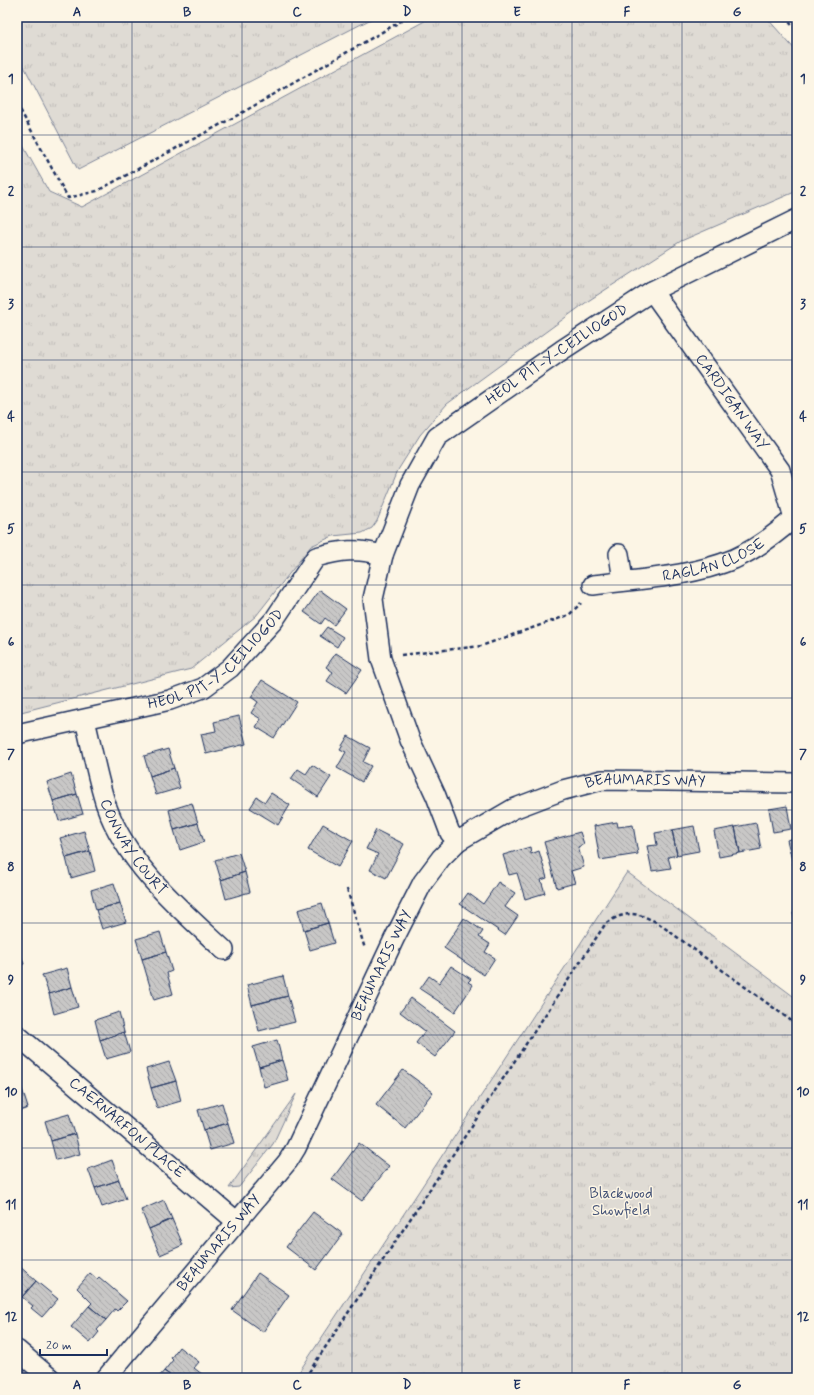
<svg xmlns="http://www.w3.org/2000/svg" width="814" height="1395" viewBox="0 0 814 1395" font-family="Mynerve,sans-serif">
<defs>
<pattern id="grass-tufts" width="24" height="20" patternUnits="userSpaceOnUse"><rect width="24" height="20" fill="#dfdbd4"/><path d="M3 7l-1-3M5 7V3M7 7l1-3M15 17l-1-3M17 17v-4M19 17l1-3" fill="none" stroke="#bfbcb8"/></pattern>
<pattern id="building-back-hatch" width="6" height="6" patternUnits="userSpaceOnUse"><rect width="6" height="6" fill="#c8c7c6"/><path d="M-1 5l2 2M0 0l6 6M5-1l2 2" fill="none" stroke="#ababac"/></pattern>
</defs>
<rect width="100%" height="100%" fill="#fcf5e5"/>
<filter id="ink" filterUnits="userSpaceOnUse"><feTurbulence type="fractalNoise" baseFrequency=".025" numOctaves="2"/><feDisplacementMap in="SourceGraphic" scale="8" xChannelSelector="R" yChannelSelector="G"/><feConvolveMatrix kernelMatrix="1 2 1 2 8 2 1 2 1" color-interpolation-filters="sRGB"/></filter>
<g filter="url(#ink)">
<path fill="url(#grass-tufts)" stroke="#7d8599" d="M17 17H375L78 170 17 53Z
M432 17H766L797 52V191L681 241 588 301 447 404 420 435 398 470 377 521 372 528 362 533 333 536 311 546 256 616 191 669 17 713V135L49 192 82 207Z
M627 872 797 999V1378H295L419 1191Z
M296 1094 273 1144 239 1187 229 1188Z"/>
<path fill="url(#building-back-hatch)" stroke="#1b2f5e" d="M320 590 346 609 334 625 325 618 321 624 304 612Z
M327 627 343 637 337 647 320 636Z
M336 653 362 670 346 693 327 681 333 672 326 667Z
M262 680 297 702 274 738 256 727 261 719 251 713 258 702 251 697Z
M239 716 246 744 206 754 201 734 216 731 214 722Z
M348 736 370 748 363 762 371 766 362 782 337 768 346 752 340 749Z
M168 749 174 768 150 776 144 756Z
M312 765 331 777 318 797 291 779 298 769 306 774Z
M174 768 180 788 156 795 150 776Z
M71 774 77 794 53 801 47 782Z
M271 793 290 805 278 825 250 808 257 797 265 802Z
M77 794 83 814 59 821 53 801Z
M192 803 198 823 174 830 169 810Z
M787 806 791 829 773 832 769 809Z
M617 822 618 827 633 825 638 854 600 860 594 826Z
M198 823 204 842 180 850 174 830Z
M756 823 761 849 740 853 735 827Z
M323 824 353 841 338 867 308 850Z
M694 826 699 851 677 855 672 830Z
M735 827 740 853 719 857 714 831Z
M376 830 404 844 386 878 370 870 378 854 366 849Z
M672 830 677 855 668 857 671 868 652 871 647 846 657 845 655 833Z
M84 831 90 851 66 858 60 838Z
M580 832 584 844 578 847 584 867 571 871 575 883 557 888 544 842Z
M797 837V859L792 860 787 840Z
M530 847 531 854 539 851 547 878 541 880 545 893 525 899 517 873 509 875 503 855Z
M90 851 95 871 71 878 66 858Z
M239 853 245 872 221 880 215 860Z
M797 859V879L792 860Z
M245 872 250 892 226 899 221 880Z
M498 882 515 893 505 907 518 916 505 935 460 904 468 893 483 904Z
M114 883 120 903 96 910 91 890Z
M120 903 126 922 102 929 96 910Z
M322 903 328 923 304 930 298 910Z
M797 912V934L793 913Z
M464 918 483 931 479 937 490 944 485 952 495 958 484 975 444 948Z
M328 923 334 943 310 950 304 930Z
M160 932 166 952 142 959 136 939Z
M17 944 24 964 17 966Z
M166 952 172 971 167 973 173 994 154 1000 142 959Z
M451 966 471 979 468 982 473 985 455 1012 420 989 429 976 439 983Z
M67 968 72 987 49 994 42 975Z
M283 976 288 996 252 1005 247 985Z
M72 987 78 1007 54 1014 49 994Z
M288 996 295 1022 259 1031 252 1005Z
M411 998 455 1031 435 1057 416 1043 425 1031 400 1012Z
M119 1012 124 1032 100 1040 95 1020Z
M124 1032 130 1052 106 1059 100 1040Z
M277 1040 282 1060 259 1067 253 1047Z
M282 1060 288 1080 264 1087 259 1067Z
M169 1062 176 1081 151 1088 146 1069Z
M403 1070 433 1092 405 1128 376 1105Z
M17 1074 22 1089 17 1090Z
M176 1081 181 1101 157 1108 151 1088Z
M22 1089 28 1108 17 1112V1090Z
M222 1103 228 1123 204 1130 198 1110Z
M69 1114 75 1134 51 1141 45 1121Z
M228 1123 234 1143 210 1150 204 1130Z
M75 1134 80 1154 56 1160 51 1141Z
M359 1143 389 1166 362 1201 332 1179Z
M112 1160 119 1180 95 1188 88 1169Z
M119 1180 126 1199 102 1207 95 1188Z
M164 1200 172 1219 149 1229 141 1210Z
M313 1212 343 1234 316 1270 286 1247Z
M172 1219 183 1245 160 1255 149 1229Z
M17 1264 36 1281 22 1297 17 1293Z
M90 1273 97 1279 99 1277 127 1301 117 1311 115 1309 106 1320 89 1306 92 1303 77 1288Z
M258 1273 289 1295 263 1332 232 1310Z
M36 1281 58 1299 42 1317 31 1308 33 1306 22 1297Z
M89 1306 106 1320 97 1330 99 1332 90 1343 71 1327Z
M179 1347 199 1362 194 1368 207 1378H174L164 1371 173 1360 171 1358Z
M164 1371 174 1378H158Z"/>
<g fill="none" stroke-linecap="round" stroke-linejoin="round">
<g stroke="#1b2f5e" stroke-width="22">
<g id="street">
<path id="s1" d="M652 291 780 470 794 518 797 521"/>
<path d="M619 554 623 581"/>
<path id="s2" d="M593 585C640 579 690 577 734 559 756 549 776 534 794 518"/>
<path id="s3" d="M85 720C92 748 97 778 106 805 127 865 180 909 224 950"/>
<path id="s4" d="M17 734 170 700 203 688 230 668 274 620 316 557C341 550 357 548 383 555"/>
<path id="s5" d="M458 841 450 833 436 796 410 740 381 659 373 599 383 555 410 485 437 437 562 350 652 291 797 219"/>
<path id="s6" d="M17 1035 236 1221"/>
<path d="M17 1350 50 1378"/>
<path id="s7" d="M106 1378 288 1161 296 1148 394 939 423 882 441 858 458 841 513 809 563 790 602 780 797 783"/>
</g>
</g>
<path stroke="#1b2f5e" stroke-width="2.5" stroke-dasharray="4 3" stroke-linecap="butt" d="M784 17 797 30
M17 104 68 198 97 191 238 115 408 17
M401 655 481 646 569 615 581 603
M347 889 365 949
M305 1378 606 923C628 910 636 912 658 923L797 1025"/>
<use href="#street" stroke="#fcf5e5" stroke-width="19"/>
</g>
</g>
<path fill="none" stroke="#1b2f5e" stroke-width="1" stroke-opacity="0.55" d="M132 17V1378M242 17V1378M352 17V1378M462 17V1378M572 17V1378M682 17V1378M17 135H797M17 247H797M17 360H797M17 472H797M17 585H797M17 698H797M17 810H797M17 923H797M17 1035H797M17 1148H797M17 1260H797"/>
<g text-anchor="middle" dominant-baseline="central" stroke-width="3" stroke-linejoin="round" paint-order="stroke">
<g font-size="15" fill="#1b2f5e" stroke="#fcf5e5">
<text stroke="none"><textPath href="#s5" startOffset="580">HEOL PIT-Y-CEILIOGOD</textPath></text>
<text stroke="none"><textPath href="#s1" startOffset="137">CARDIGAN WAY</textPath></text>
<text stroke="none"><textPath href="#s2" startOffset="124">RAGLAN CLOSE</textPath></text>
<text stroke="none"><textPath href="#s4" startOffset="218">HEOL PIT-Y-CEILIOGOD</textPath></text>
<text stroke="none"><textPath href="#s7" startOffset="848">BEAUMARIS WAY</textPath></text>
<text stroke="none"><textPath href="#s3" startOffset="138">CONWAY COURT</textPath></text>
<text stroke="none"><textPath href="#s7" startOffset="500">BEAUMARIS WAY</textPath></text>
<text stroke="none"><textPath href="#s6" startOffset="144">CAERNARFON PLACE</textPath></text>
<text stroke="none"><textPath href="#s7" startOffset="176">BEAUMARIS WAY</textPath></text>
</g>
<g font-size="15" fill="#425176" stroke="#fcf5e5">
<text x="621" y="1194">Blackwood<tspan x="621" dy="17">Showfield</tspan></text>
</g>
</g>
<rect width="814" height="1395" fill="none" stroke="#fcf5e5" stroke-width="44"/>
<path d="M40 1349v6h67v-6" fill="none" stroke="#1b2f5e" stroke-width="2"/>
<text x="46" y="1349" font-size="12" fill="#1b2f5e" stroke="#fcf5e5" stroke-width="3" paint-order="stroke">20 m</text>
<rect x="22" y="22" width="770" height="1351" fill="none" stroke="#1b2f5e" stroke-width="1.5"/>
<g font-size="13" text-anchor="middle" font-weight="bold" fill="#1b2f5e">
<text x="77" y="16">A</text>
<text x="187" y="16">B</text>
<text x="297" y="16">C</text>
<text x="407" y="16">D</text>
<text x="517" y="16">E</text>
<text x="627" y="16">F</text>
<text x="737" y="16">G</text>
<text x="11" y="83">1</text>
<text x="803" y="83">1</text>
<text x="11" y="195">2</text>
<text x="803" y="195">2</text>
<text x="11" y="308">3</text>
<text x="803" y="308">3</text>
<text x="11" y="421">4</text>
<text x="803" y="421">4</text>
<text x="11" y="533">5</text>
<text x="803" y="533">5</text>
<text x="11" y="646">6</text>
<text x="803" y="646">6</text>
<text x="11" y="758">7</text>
<text x="803" y="758">7</text>
<text x="11" y="871">8</text>
<text x="803" y="871">8</text>
<text x="11" y="984">9</text>
<text x="803" y="984">9</text>
<text x="11" y="1096">10</text>
<text x="803" y="1096">10</text>
<text x="11" y="1209">11</text>
<text x="803" y="1209">11</text>
<text x="11" y="1321">12</text>
<text x="803" y="1321">12</text>
<text x="77" y="1389">A</text>
<text x="187" y="1389">B</text>
<text x="297" y="1389">C</text>
<text x="407" y="1389">D</text>
<text x="517" y="1389">E</text>
<text x="627" y="1389">F</text>
<text x="737" y="1389">G</text>
</g>
</svg>
